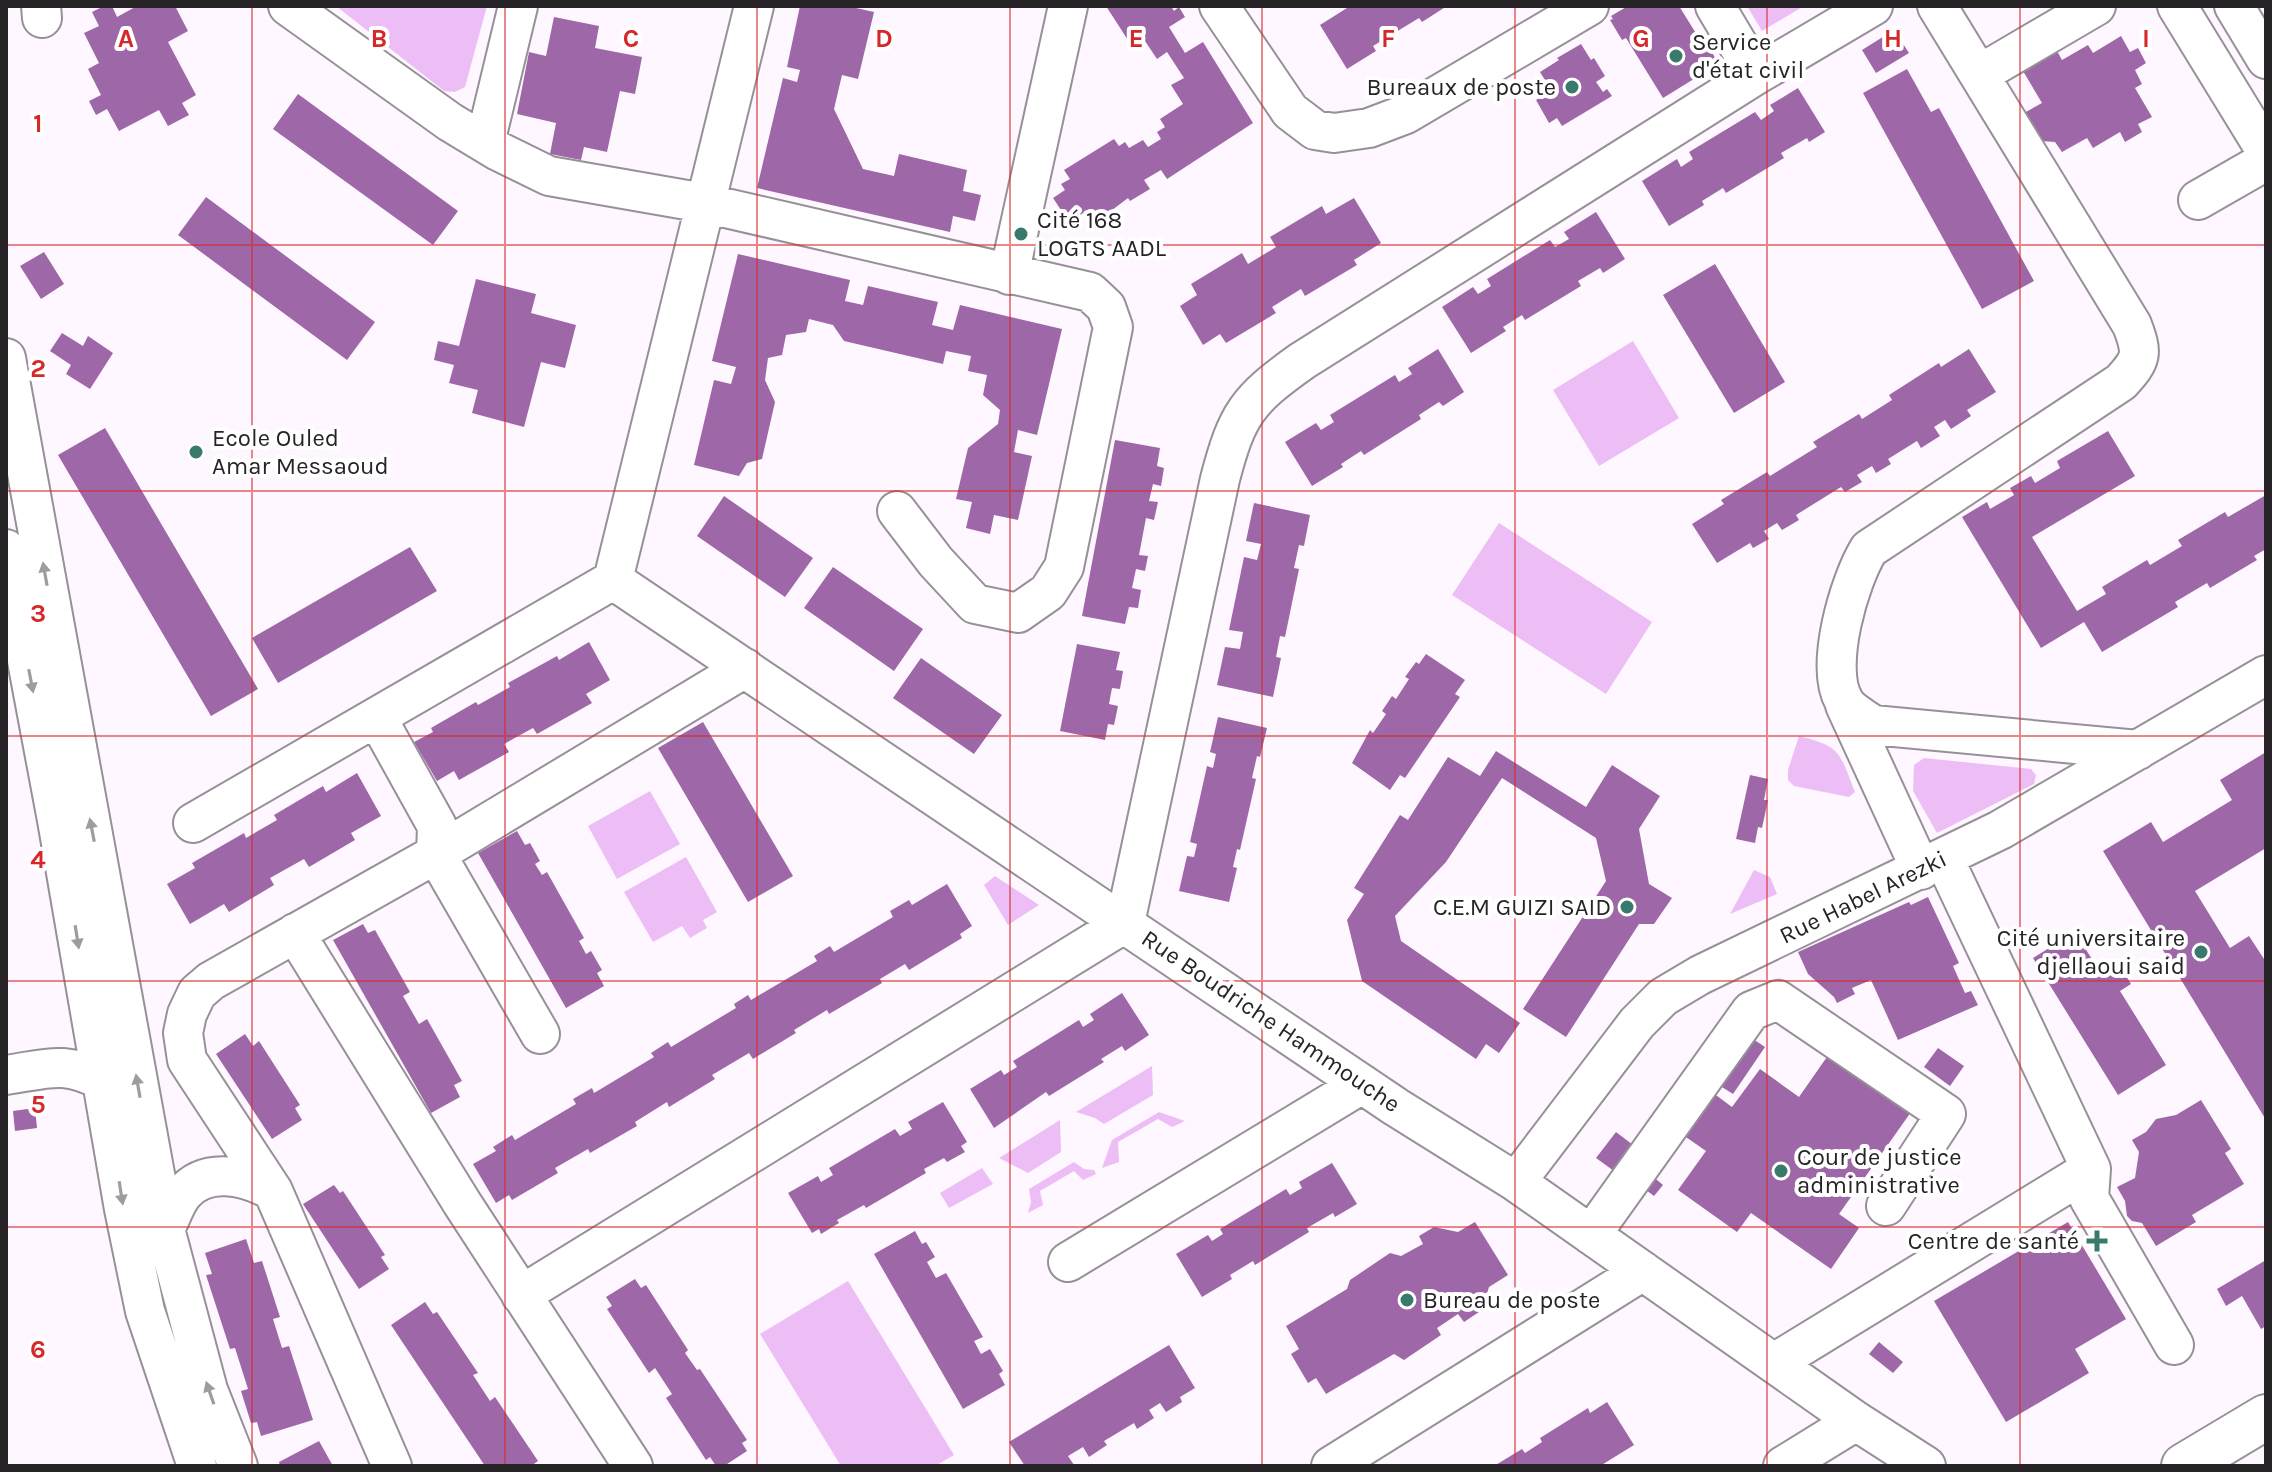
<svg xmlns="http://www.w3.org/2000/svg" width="2272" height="1472" viewBox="0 0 2272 1472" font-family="Karla,sans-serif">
<rect width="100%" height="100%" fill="#fef7ff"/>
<path fill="#edbef5" d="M336 6H487L465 87 455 92 444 91Z
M1747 6H1804L1762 31Z
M1633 341 1679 418 1599 466 1553 390Z
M1499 523 1652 622 1606 694 1452 595Z
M1799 736C1842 747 1839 752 1855 792L1849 797 1794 786 1788 780V770Z
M1924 758 2031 769 2036 775 2034 784 1937 833 1913 791 1914 765Z
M650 791 680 844 617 879 588 826Z
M686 857 717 912 703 920 707 928 690 938 682 926 653 942 624 892Z
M1754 870 1770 877 1777 894 1730 914Z
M995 876 1039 905 1008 925 984 885Z
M1152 1066 1153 1095 1104 1124 1095 1118 1076 1112Z
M1159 1112 1185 1121 1172 1127 1158 1119 1118 1142 1119 1162 1102 1168 1112 1140Z
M1060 1120 1061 1152 1028 1173 999 1158Z
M1074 1162 1084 1169 1094 1170 1096 1174 1083 1180 1074 1171 1040 1191 1043 1205 1028 1213 1031 1202 1029 1189Z
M982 1168 993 1184 949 1208 940 1193Z
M848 1281 954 1455 935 1466H841L760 1334Z"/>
<path fill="#9e67a7" d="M104 6H112L117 17 137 6H175L188 31 168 42 196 95 182 103 189 115 168 126 159 110 119 131 107 109 96 115 89 101 101 95 88 69 99 63 84 33 99 26 92 12Z
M800 6H857L856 8 874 12 858 79 842 75 834 109 863 169 894 176 899 154 967 170 963 191 981 195 975 221 953 216 950 232 757 188 783 78 797 82 800 70 787 67Z
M1106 6H1171L1174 11 1179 7 1185 17 1169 27 1185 53 1203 42 1253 123 1167 179 1161 170 1144 180 1150 189 1130 201 1128 198 1091 226 1083 213 1069 222 1053 198 1065 190 1061 184 1070 179 1064 170 1114 139 1119 146 1125 142 1129 148 1143 140 1148 147 1161 139 1157 132 1165 127 1160 119 1183 104 1171 85 1184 78 1167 52 1157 59 1145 41 1133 48Z
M1346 6H1447L1422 22 1419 18 1373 46 1376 51 1347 69 1320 25 1347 8Z
M1628 6H1679L1707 51 1710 49 1717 61 1713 64 1715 66 1663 98 1626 38 1622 40 1610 20 1613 19 1611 16Z
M554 17 599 26 595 48 642 57 635 94 620 91 607 152 584 147 581 160 550 154 556 123 517 114 529 52 546 56Z
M1894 30 1909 53 1876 73 1862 50Z
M2121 36 2130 52 2138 48 2146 63 2135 70 2142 84 2135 88 2152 117 2138 124 2142 132 2125 142 2120 132 2093 148 2087 138 2062 152 2055 142 2041 141 2024 113 2042 103 2023 71 2057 51 2062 60 2088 45 2093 53Z
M1581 44 1591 60 1594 58 1605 76 1596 82 1603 92 1607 89 1612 96 1562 126 1557 118 1549 123 1536 100 1541 97 1537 91 1548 85 1540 72 1559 60 1557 58Z
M1907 69 1931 112 1939 108 2034 281 1982 309 1863 93Z
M1798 88 1825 132 1809 142 1807 138 1781 153 1784 158 1726 193 1723 188 1702 201 1704 205 1669 226 1642 181 1677 159 1681 167 1693 159 1689 152 1755 112 1761 120 1774 111 1770 105Z
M298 94 458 211 433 245 273 129Z
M206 197 375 322 347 360 178 235Z
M1354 198 1381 243 1354 260 1357 265 1305 296 1301 289 1272 307 1276 313 1226 343 1220 334 1203 345 1180 306 1197 295 1191 284 1242 253 1248 264 1276 247 1270 237 1322 206 1326 214Z
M1596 212 1625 259 1603 273 1600 268 1578 281 1581 286 1525 320 1522 315 1503 327 1506 331 1471 353 1442 307 1473 287 1478 294 1491 286 1487 279 1550 240 1555 247 1569 239 1564 232Z
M44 252 64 284 41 299 20 266Z
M738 254 850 280 845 301 863 305 868 286 938 302 932 325 953 330 960 305 1062 329 1037 435 1018 430 1014 452 1032 456 1018 520 994 515 990 534 966 528 972 502 956 499 968 448 998 424 1000 410 983 395 987 375 968 371 971 356 946 351 943 364 844 341 833 325 809 319 806 332 786 335 782 355 768 358 765 380 775 402 762 459 747 463 739 476 694 465 714 380 731 384 736 367 712 361Z
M1715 264 1785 382 1734 413 1663 295Z
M476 279 536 294 531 313 576 325 565 368 541 362 524 427 472 413 478 390 449 383 454 365 434 360 438 341 459 346Z
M62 333 83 346 88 336 113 353 90 389 66 374 71 365 50 351Z
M1438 349 1464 392 1443 406 1439 402 1419 415 1421 419 1364 455 1361 451 1341 464 1343 467 1312 486 1285 442 1316 423 1321 430 1334 422 1330 415 1395 375 1399 382 1412 374 1408 368Z
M1969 349 1996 392 1967 410 1971 416 1951 429 1945 420 1934 427 1940 436 1921 448 1917 441 1888 459 1891 464 1876 473 1872 466 1857 475 1862 482 1845 492 1841 487 1796 515 1799 520 1782 530 1777 523 1764 531 1769 539 1753 548 1750 543 1717 563 1692 524 1724 504 1721 500 1767 472 1770 476 1817 447 1813 442 1859 414 1862 419 1892 400 1889 395 1939 363 1941 367Z
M105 428 258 689 211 716 58 455Z
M2108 431 2135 476 2032 537 2077 611 2106 594 2102 587 2147 560 2150 565 2182 546 2178 540 2225 512 2228 517 2266 495V549L2254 556 2257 560 2210 588 2207 583 2175 602 2178 607 2102 652 2084 622 2041 648 1962 517 1987 502 1990 509 2014 495 2010 488 2031 476 2035 483 2060 468 2057 461Z
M1115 440 1160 448 1157 466 1164 468 1161 486 1153 484 1149 501 1158 502 1154 520 1146 518 1139 555 1148 556 1145 571 1136 569 1132 588 1141 590 1138 608 1129 607 1125 624 1082 616Z
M724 496 813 558 785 597 697 536Z
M1254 503 1310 515 1304 546 1299 545 1294 568 1299 569 1285 637 1280 636 1276 657 1281 658 1273 697 1217 685 1225 647 1240 649 1243 632 1229 630 1244 557 1257 560 1261 544 1246 541Z
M410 547 437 591 278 683 252 638Z
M833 567 923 629 894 671 804 608Z
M589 642 610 680 586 694 592 703 537 734 533 728 504 744 509 752 459 780 454 771 437 781 414 742 433 732 431 728 476 702 478 705 510 687 508 683 557 656 559 660Z
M1077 644 1120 652 1116 670 1123 671 1120 689 1112 688 1109 704 1118 706 1114 725 1108 724 1105 740 1060 731Z
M1426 654 1465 680 1455 694 1460 697 1405 778 1400 775 1390 790 1352 763 1370 730 1373 733 1386 714 1382 711 1392 696 1396 699 1409 679 1405 677 1416 662 1419 664Z
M921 658 1002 715 974 754 893 698Z
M1218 717 1267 728 1260 757 1257 756 1252 778 1256 779 1240 850 1237 849 1233 867 1237 868 1229 902 1179 891 1187 856 1194 857 1197 844 1190 842 1207 766 1213 768 1216 754 1210 752Z
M703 722 793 876 748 902 658 748Z
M1496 751 1586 807 1612 765 1660 796 1639 829 1649 884 1672 898 1654 924H1639L1566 1037 1523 1009 1606 881 1596 838 1502 778 1446 862 1395 916 1401 941 1520 1023 1499 1053 1486 1044 1476 1059 1362 981 1347 920 1364 894 1354 888 1400 815 1408 820 1448 757 1480 776Z
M2266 752V848L2195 891 2230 948 2249 936 2264 959 2266 958V1120L2103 851 2151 822 2163 842 2232 800 2220 780Z
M357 773 381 816 351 833 355 840 309 867 304 859 270 878 274 885 229 912 224 904 190 924 167 884 195 868 192 863 244 833 246 838 277 820 274 815 323 786 326 792Z
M1750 775 1768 779 1764 800H1768L1762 828 1758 827 1755 843 1736 839Z
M517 831 525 845 530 843 540 861 535 864 542 875 547 872 584 938 579 941 586 954 591 951 602 970 597 973 604 986 566 1008 478 853Z
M947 884 972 926 960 934 962 938 909 970 905 964 880 979 882 983 829 1014 827 1010 794 1030 796 1033 753 1059 749 1053 712 1075 715 1079 669 1107 667 1102 635 1122 637 1126 590 1153 588 1149 555 1168 558 1173 512 1200 509 1195 496 1203 473 1164 496 1151 493 1147 512 1135 515 1140 576 1104 573 1099 592 1088 594 1093 654 1057 651 1053 668 1042 671 1047 736 1008 734 1004 748 995 751 1000 817 961 814 956 830 946 834 952 893 917 890 911 909 900 912 905Z
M1928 897 1959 963 1953 966 1965 993 1971 991 1978 1005 1898 1040 1871 980 1852 988 1855 994 1837 1003 1834 997 1808 974 1798 952 1909 902 1911 905Z
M363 924 368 933 375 930 410 992 403 996 419 1024 427 1019 462 1081 454 1085 460 1097 431 1113 333 940Z
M2075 932 2100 972 2117 961 2131 984 2120 991 2166 1065 2118 1095 2033 958Z
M1122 993 1149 1035 1125 1051 1122 1046 1101 1059 1104 1062 1049 1096 1046 1092 994 1128 970 1089 1001 1070 1004 1075 1017 1067 1013 1061 1079 1020 1083 1027 1094 1020 1090 1014Z
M245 1034 253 1046 259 1041 300 1105 295 1108 302 1120 272 1139 216 1054Z
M1747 1035 1765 1047 1733 1094 1714 1082Z
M1938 1048 1964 1066 1950 1086 1924 1067Z
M1829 1054 1911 1112 1839 1214 1859 1228 1831 1269 1751 1213 1737 1232 1678 1190 1706 1151 1683 1135 1713 1093 1732 1107 1760 1069 1799 1097Z
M2201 1100 2231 1149 2225 1153 2244 1184 2192 1215 2196 1222 2156 1246 2142 1223 2132 1221 2127 1216 2125 1201 2117 1187 2135 1178 2139 1152 2132 1140 2146 1132 2156 1119 2176 1115Z
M943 1102 967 1142 961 1146 965 1152 947 1162 944 1158 924 1169 926 1173 866 1208 864 1205 837 1220 839 1223 821 1234 819 1229 812 1233 788 1193 818 1176 821 1182 833 1175 829 1168 895 1129 900 1136 912 1129 908 1122Z
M35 1108 37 1128 15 1131 13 1111Z
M1616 1132 1633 1145 1614 1171 1596 1158Z
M1332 1163 1357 1204 1335 1217 1333 1213 1307 1228 1309 1232 1255 1265 1253 1261 1230 1275 1232 1279 1202 1297 1176 1254 1208 1235 1212 1241 1223 1234 1220 1229 1286 1189 1290 1195 1302 1188 1299 1182Z
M1651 1175 1663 1185 1654 1196 1642 1187Z
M334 1185 340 1193 343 1191 385 1255 381 1257 389 1269 359 1289 303 1204Z
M1475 1222 1508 1275 1489 1287 1482 1310 1464 1322 1458 1314 1437 1328 1441 1335 1404 1360 1394 1354 1326 1394 1316 1378 1308 1383 1291 1354 1299 1349 1286 1326 1347 1289 1350 1280 1390 1253 1401 1256 1423 1244 1419 1236 1434 1227 1458 1232Z
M2068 1222 2126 1319 2075 1349 2089 1373 2006 1422 1934 1301Z
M915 1231 922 1244 926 1242 935 1257 927 1262 936 1278 946 1273 983 1337 974 1341 981 1354 990 1349 1003 1371 999 1374 1005 1385 963 1409 874 1254Z
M246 1239 254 1263 262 1261 280 1317 273 1319 282 1348 289 1346 313 1420 261 1436 257 1422 251 1423 241 1391 248 1389 235 1348 230 1349 206 1275 212 1274 205 1253Z
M2266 1260V1326L2261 1329 2242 1296 2226 1306 2217 1289Z
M635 1279 641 1288 646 1285 688 1350 685 1353 697 1370 700 1369 747 1440 742 1443 747 1451 724 1466H716L710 1457 706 1460 666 1398 672 1394 655 1368 649 1373 607 1309 612 1306 606 1297Z
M425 1302 433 1314 437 1312 478 1373 473 1375 490 1401 495 1397 538 1461 531 1466H485L391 1325Z
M1879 1342 1903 1362 1893 1373 1869 1354Z
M1169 1345 1195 1388 1180 1397 1182 1402 1166 1412 1160 1403 1149 1410 1154 1418 1137 1429 1134 1423 1104 1441 1107 1445 1089 1457 1083 1447 1068 1456 1074 1465 1072 1466H1025L1009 1442Z
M1607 1402 1634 1445 1600 1466H1494L1522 1449 1525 1453 1542 1442 1540 1438 1588 1408 1590 1413Z
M319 1441 333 1466H280L279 1462Z"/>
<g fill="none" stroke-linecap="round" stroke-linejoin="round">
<g stroke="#979098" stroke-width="42">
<path id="minor" d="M41 6 42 18
M288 6 450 122 498 151 549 176 704 203 1090 292 1106 307 1113 327 1064 567 1048 592 1018 613 975 604 936 562 897 511
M1219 6 1290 111 1315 130 1334 133 1369 128 1406 114 1589 6
M1715 6 1756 75
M1937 6 2132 325C2143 354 2142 359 2121 382L1869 549C1849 581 1824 667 1844 701 1849 711 1864 718 1873 725L2138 750
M2177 6 2266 151
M2234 6 2266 59
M1980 74 2096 6
M485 143 518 6
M2198 200 2266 161
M1009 275 1068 6
M6 358 165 1229 208 1390 238 1466
M6 549 57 820 124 1209 145 1311 197 1466
M613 580 1396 1107 1516 1182 1856 1421 1926 1466
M1845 705 1921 870
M377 718 437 826 436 854 540 1034
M193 823 613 580 754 6
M1944 859 2091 1169 2089 1198 2174 1345
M295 933 462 1203 633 1466
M6 1075C48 1069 63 1060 103 1081
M1516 1182 1637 1023 1663 997 1700 975 2000 830 2266 675
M165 1229C171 1218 175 1204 183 1194 206 1166 246 1176 273 1191
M1591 1235 1751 1011 1778 1000 1946 1114 1886 1206
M1068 1262 1362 1084
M521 1295 1125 923 1220 479C1237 414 1247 400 1302 361L1756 75 1873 6
M1774 1363 2091 1169
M392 1466 273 1191 187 1060 183 1033 187 1014 197 993 211 981 436 854 745 668
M1331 1466 1643 1271
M1783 1466 1856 1421"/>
</g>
<g stroke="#979098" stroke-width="48">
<path id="major" d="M2184 1466 2266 1417"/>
</g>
<use href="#minor" stroke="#fff" stroke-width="38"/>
<use href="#major" stroke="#fff" stroke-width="44"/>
</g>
<defs><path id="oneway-solid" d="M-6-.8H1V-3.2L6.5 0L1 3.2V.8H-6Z" transform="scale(2)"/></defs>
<g fill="#9e9c9e">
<use href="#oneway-solid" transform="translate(45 574) rotate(-100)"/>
<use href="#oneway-solid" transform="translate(31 681) rotate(79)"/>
<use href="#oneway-solid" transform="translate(92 830) rotate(-101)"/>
<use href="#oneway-solid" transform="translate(77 937) rotate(81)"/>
<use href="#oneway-solid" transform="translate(138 1086) rotate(-100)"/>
<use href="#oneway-solid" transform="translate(121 1193) rotate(81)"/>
<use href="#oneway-solid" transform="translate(210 1393) rotate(-109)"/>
</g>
<path fill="none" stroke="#d62828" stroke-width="2" stroke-opacity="0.55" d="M252 6V1466M505 6V1466M757 6V1466M1010 6V1466M1262 6V1466M1515 6V1466M1767 6V1466M2020 6V1466M6 245H2266M6 491H2266M6 736H2266M6 981H2266M6 1227H2266"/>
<g fill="#387b6d" stroke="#fff" stroke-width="3">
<circle cx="1676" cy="56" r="8"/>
<circle cx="1572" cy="87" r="8"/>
<circle cx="1021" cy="234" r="8"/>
<circle cx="196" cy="452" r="8"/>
<circle cx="1627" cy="907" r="8"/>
<circle cx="2201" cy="952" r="8"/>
<circle cx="1781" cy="1171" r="8"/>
<path d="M2093 1229h8v8h8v8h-8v8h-8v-8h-8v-8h8z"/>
<circle cx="1407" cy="1300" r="8"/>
</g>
<g text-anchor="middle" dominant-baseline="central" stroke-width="8" stroke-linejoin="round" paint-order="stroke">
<g font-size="24" fill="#272428" stroke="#fff" text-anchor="start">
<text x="1692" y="42">Service<tspan x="1692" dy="28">d'état civil</tspan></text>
<text x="1556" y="87" text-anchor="end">Bureaux de poste</text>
<text x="1037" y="220">Cité 168<tspan x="1037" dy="28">LOGTS AADL</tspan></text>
<text x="212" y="438">Ecole Ouled<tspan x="212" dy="28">Amar Messaoud</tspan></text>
<text x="1611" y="907" text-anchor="end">C.E.M GUIZI SAID</text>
<text x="2185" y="938" text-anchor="end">Cité universitaire<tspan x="2185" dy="28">djellaoui said</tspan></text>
<text x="1797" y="1157">Cour de justice<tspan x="1797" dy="28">administrative</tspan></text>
<text x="2079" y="1241" text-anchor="end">Centre de santé</text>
<text x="1423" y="1300">Bureau de poste</text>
</g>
<g font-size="24" fill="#272428" stroke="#fff">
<text transform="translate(1863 897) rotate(-26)">Rue Habel Arezki</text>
<text transform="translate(1271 1021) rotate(34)">Rue Boudriche Hammouche</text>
</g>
</g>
<g font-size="26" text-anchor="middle" font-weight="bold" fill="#d62828" stroke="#fff" stroke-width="8" stroke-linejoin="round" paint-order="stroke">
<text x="126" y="47">A</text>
<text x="379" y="47">B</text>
<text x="631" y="47">C</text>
<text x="884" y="47">D</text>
<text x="1136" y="47">E</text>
<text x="1388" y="47">F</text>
<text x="1641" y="47">G</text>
<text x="1893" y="47">H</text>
<text x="2146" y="47">I</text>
<text x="38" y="132">1</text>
<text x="38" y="377">2</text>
<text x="38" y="622">3</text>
<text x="38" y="868">4</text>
<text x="38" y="1113">5</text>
<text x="38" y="1358">6</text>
</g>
<rect width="2272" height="1472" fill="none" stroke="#272428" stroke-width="16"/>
</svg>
